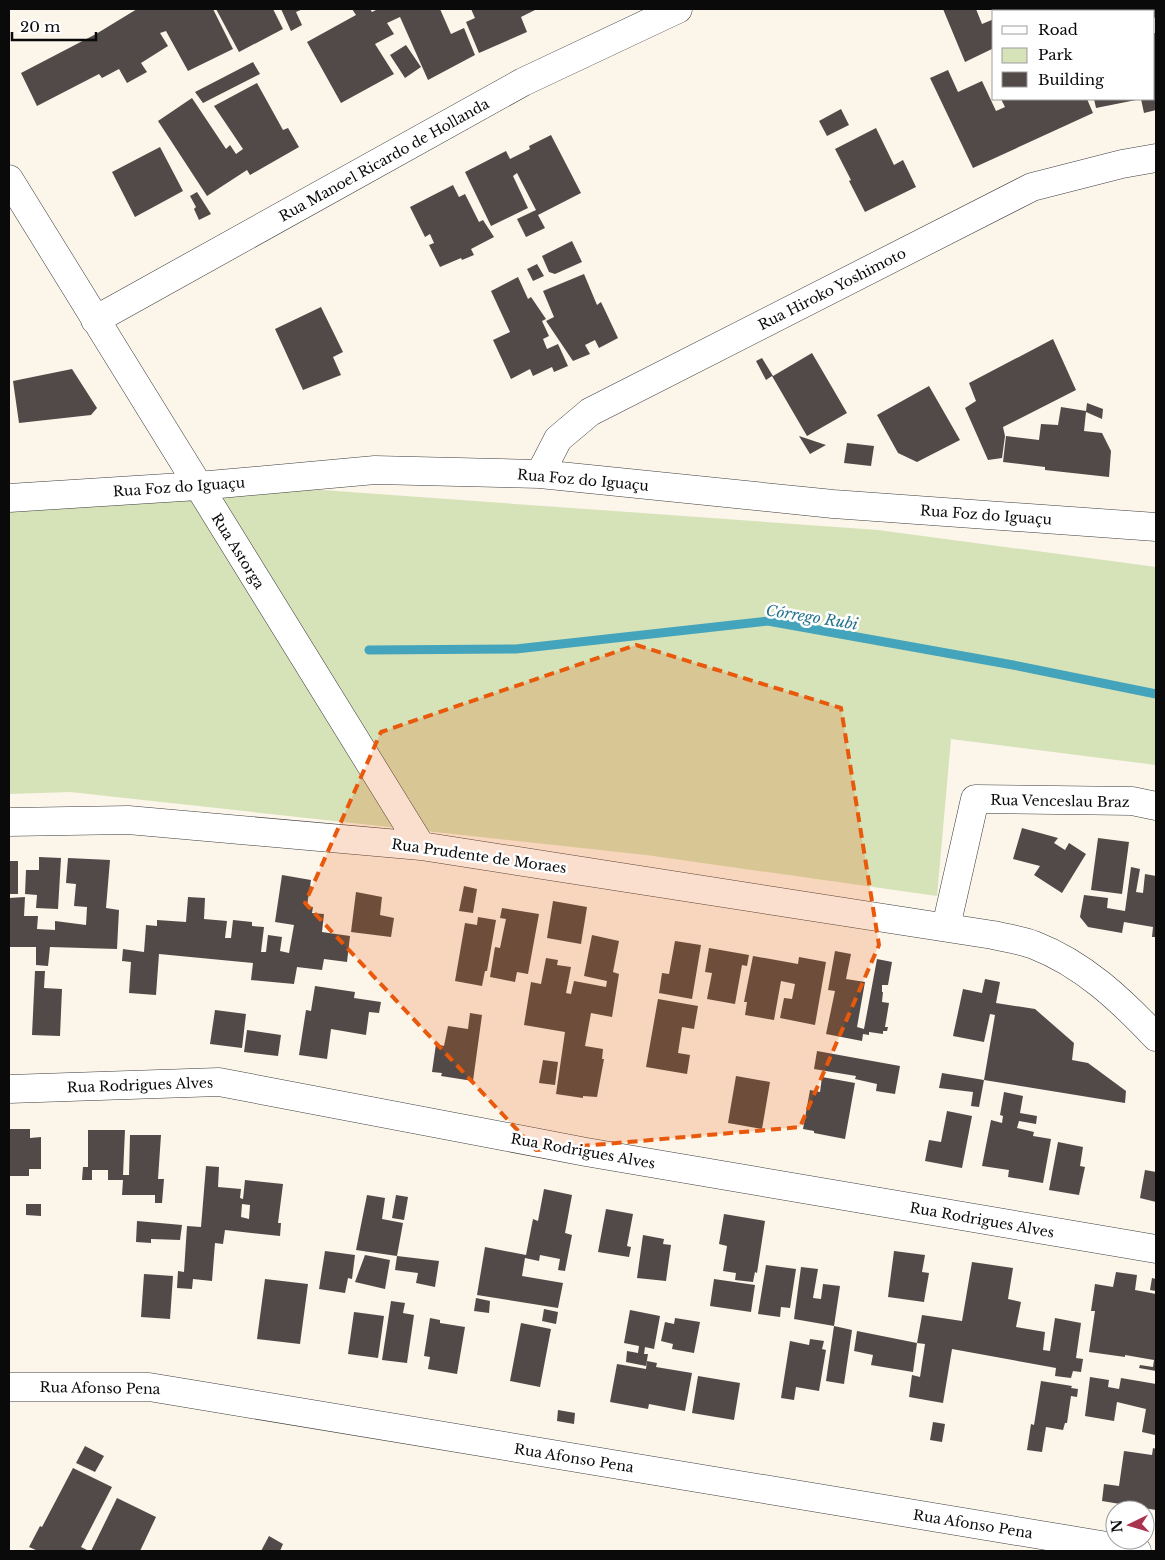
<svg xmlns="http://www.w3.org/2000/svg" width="1165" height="1560" viewBox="0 0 1165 1560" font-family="'Libre Baskerville',serif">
<rect width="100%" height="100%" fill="#fcf5ea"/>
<path fill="#d6e2b8" d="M308 489 878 530 1156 567V765L951 739 937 896 646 855 70 792 9 794V510Z"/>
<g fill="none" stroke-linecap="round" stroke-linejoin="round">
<path stroke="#44a4bc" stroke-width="9" d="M369 650 516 649 768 621 1013 665 1156 694"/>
</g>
<path fill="#514a48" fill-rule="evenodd" d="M137 9H213L233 49 188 71 166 31 160 33 168 46 141 63 147 72 127 83 119 69 102 78 99 74 37 106 21 73 96 34Z
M216 9H273L283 29 239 52Z
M281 9H303L296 12 302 25 291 31Z
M352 9H370L372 12 378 9H440L451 34 464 28 475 55 428 80 400 17 387 23 394 34 375 44 394 74 341 103 307 42 356 15Z
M471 9H537L521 17 527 32 479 53 466 22 475 18Z
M943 9H976L982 24 994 19V48L965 62Z
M1046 9H1069L1070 11H1048Z
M1111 9H1156V17L1154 18V11H1103Z
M1154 33H1156V110L1144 113 1141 99H1154Z
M406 45 421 67 405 78 390 55Z
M253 62 260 74 203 103 195 92Z
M948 70 958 92 982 81 996 111 1005 107 1001 99H1087L1093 113 973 168 930 78Z
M257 83 283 130 288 128 299 147 250 175 247 170 207 196 158 121 192 98 226 149 230 145 236 154 243 149 214 106Z
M1094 99H1136V100L1096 108Z
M841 109 849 125 827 136 819 121Z
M876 128 894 165 903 160 916 187 865 212 849 181 851 180 835 149Z
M551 135 581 193 538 215 545 228 526 237 517 219 536 210 517 173 513 176 528 208 491 226 465 172 506 151 510 159 530 149 529 146Z
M160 147 183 191 135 217 112 172Z
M453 185 459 197 465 194 479 222 483 220 494 237 471 249 474 255 462 260 461 258 440 267 429 245 434 243 430 234 425 237 410 207Z
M197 192 211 214 199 220 194 209 196 207 190 196Z
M572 241 582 262 555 274 549 272 542 256Z
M537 264 544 276 533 281 527 269Z
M584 274 597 305 601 302 618 338 599 348 595 340 585 345 590 354 573 361 546 321 554 317 543 291Z
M518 277 528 299 531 297 546 319 542 321 549 336 543 339 547 349 558 344 568 366 554 372 552 367 533 376 530 369 511 379 493 340 510 332 491 291Z
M321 307 343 352 333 357 341 375 303 390 275 329Z
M1053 339 1076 390 1003 427 1005 436 1002 458 988 460 965 408 976 401 969 383Z
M812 353 847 413 807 436 772 376 766 380 756 361 762 358 773 376Z
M72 369 97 408 91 415 19 423 13 381Z
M929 386 960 440 917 462 898 453 877 415Z
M1087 403 1103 409 1102 419 1086 412 1084 431 1102 433 1111 451 1109 477 1045 470V467L1003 462 1006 436 1039 440 1041 424 1058 425 1061 407 1086 411Z
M799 436 826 445 810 454Z
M847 443 874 446 871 466 844 463Z
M1022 828 1058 838 1054 843 1065 850 1069 843 1086 854 1062 893 1034 875 1040 866 1013 859Z
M1098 838 1129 842 1122 894 1091 890Z
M39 857 61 858 58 909 36 908 37 895 25 894 26 870H39Z
M68 858 110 860 106 908 119 910 117 949 50 947 48 966 36 965V947H9V898L25 897 24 916H38L37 929 55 930V921L86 925 87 907 74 906 76 884 66 883Z
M9 861H18V894H9Z
M1131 867 1140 869 1136 892 1143 893 1145 874 1156 876V937H1152L1153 927 1124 922 1122 933 1088 927 1080 917 1084 895 1108 898 1107 908 1125 911Z
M282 875 311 880 307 906 313 907 312 913 324 914 322 932 350 936 347 962 324 959 322 970 297 967 294 984 251 980 253 963 159 954 156 995 129 993 131 962 122 961 123 949 144 952 146 925 157 926V920L186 922 188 897 205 898 204 919 227 921 225 938H231L233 920 252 922V926L264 927 261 952H266L268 935 282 937 280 951 289 953 294 925 275 922Z
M464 886 477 889 473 913 459 911Z
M356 892 382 897 380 915 394 918 391 937 351 932Z
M553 901 587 907 581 944 547 938Z
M502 908 539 914 528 974 517 972 515 982 490 977 495 947 500 948 506 919 500 918Z
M478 917 496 920 487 971H485L482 986 455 981 465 923 477 925Z
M592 935 619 941 613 972 619 974 612 1017 591 1013 585 1046 603 1049 602 1059H604L597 1097 583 1096V1098L556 1094 565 1032 524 1025 531 982 541 984 546 958 558 960 557 965 571 967 566 993 571 994 574 981 606 987 607 981 584 976Z
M675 941 701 945 692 999 659 993 662 973 669 974Z
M709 948 749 955 747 966 742 965 735 1004 707 999 712 973 705 972Z
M835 951 851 954 846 979 865 982 857 1027 864 1029 877 959 892 962 888 985H882V992H883L882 1002 889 1003 885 1027H888L887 1031H883V1034L869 1032V1035L863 1034 862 1041 826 1034 835 991 828 990Z
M753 956 798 964 799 957 826 962 815 1025 780 1018 784 998 792 999 795 984 781 981 774 1020 745 1015 747 1002H744Z
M35 971H45L44 988 62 989 60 1036 32 1035Z
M985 979 1000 982 996 1003 1035 1009 1074 1043 1072 1060 1088 1063 1126 1091 1125 1103 984 1080 995 1015 990 1014 984 1042 953 1036 963 989 982 993Z
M315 986 355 992 354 998 381 1002 379 1013 369 1012 366 1035 331 1029 327 1059 299 1055 306 1010 311 1011Z
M658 999 698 1006 694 1029 682 1027 678 1053 690 1055 687 1074 646 1067Z
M215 1010 246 1014 242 1048 210 1044Z
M470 1013 482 1015 473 1081 441 1076 442 1073 432 1072 436 1044 444 1046 448 1026 468 1029Z
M247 1030 281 1035 278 1056 244 1052Z
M817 1051 900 1066 895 1094 876 1091 877 1084 855 1079 856 1076 814 1069Z
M543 1060 558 1062 555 1085 539 1083Z
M942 1073 984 1080 979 1107 971 1106 973 1092 939 1088Z
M736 1076 770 1082 762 1129 728 1123Z
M822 1077 855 1083 845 1139 814 1133V1131L803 1129 810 1090 820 1092Z
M1004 1092 1023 1096 1020 1113 1037 1116 1036 1124 1019 1121 1017 1128 1034 1132 1033 1136 1051 1139 1043 1183 1008 1177 1009 1170 982 1166 991 1120 1002 1123 1003 1116 1000 1115Z
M947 1111 972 1116 962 1168 925 1161 929 1140 941 1142Z
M9 1129H30V1138L41 1137V1169H29V1176H9Z
M88 1130H125L123 1175H129L130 1135H161L158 1179H164L162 1203H155V1195H122L123 1180H108V1170H92V1180H82L83 1167H88Z
M1058 1142 1083 1147 1080 1166 1085 1167 1079 1195 1049 1190Z
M206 1166 219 1167 218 1187 241 1189 240 1198 243 1199 245 1180 283 1184 278 1223H281L280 1236 225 1230 223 1244 215 1243 212 1281 193 1279 192 1289 177 1288 178 1271 184 1272 187 1226 201 1227ZM242 1204 250 1205 249 1219 241 1217Z
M1145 1170 1156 1172V1202L1140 1198Z
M544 1189 572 1195 565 1233 572 1235 565 1271 558 1270 560 1259 540 1255 539 1261 525 1258 522 1276 563 1283 558 1308 477 1295 485 1247 526 1255 533 1219 538 1221Z
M367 1195 385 1198 382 1219 403 1223 397 1256 356 1250Z
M396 1195 408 1197 404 1220 392 1218Z
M26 1204H41V1216L26 1215Z
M606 1209 633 1214 627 1246 631 1247 629 1257 598 1252Z
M724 1214 765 1221 757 1273 755 1272 753 1282 735 1280 736 1273 723 1271 727 1246 719 1244Z
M137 1221 182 1225 180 1240 151 1239V1243L136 1242Z
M643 1235 664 1239 663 1244 671 1245 666 1281 637 1278Z
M325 1251 355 1255 352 1279 348 1278 345 1293 319 1289Z
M894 1251 925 1255 922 1272 929 1273 924 1302 888 1297Z
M365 1255 390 1260 385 1289 355 1282Z
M397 1256 439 1261 435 1287 416 1283 418 1273 395 1270Z
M972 1262 1013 1268 1008 1299 1021 1302 1016 1327 1045 1332 1043 1350 1050 1351 1055 1318 1081 1323 1076 1358 1083 1359 1081 1372 1073 1371 1071 1378 1055 1376 1056 1368 952 1349 943 1403 909 1397 912 1375 920 1377 925 1344 917 1343 922 1315 962 1321Z
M766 1265 796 1269 790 1308 781 1307 780 1317 758 1314Z
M801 1267 818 1269 813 1298 821 1299 823 1284 840 1286 834 1326 794 1319Z
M1116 1272 1137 1275 1135 1290 1156 1294V1371L1139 1368 1140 1365 1153 1367 1154 1360 1125 1355V1357L1089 1352 1095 1311H1091L1095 1284 1113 1287Z
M144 1274 173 1276 170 1319 141 1317Z
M1152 1278 1156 1279V1291L1150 1290Z
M265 1279 308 1284 300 1344 257 1339Z
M714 1279 755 1285 751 1312 710 1306Z
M476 1298 490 1301 489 1313 474 1311Z
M391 1301 405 1303 403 1313 414 1315 407 1363 382 1360Z
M544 1309 558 1312 556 1324 542 1321Z
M630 1310 660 1316 654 1349 645 1347 644 1354H648L646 1366 626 1362 627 1351 638 1353 639 1346 624 1343Z
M354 1312 384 1316 378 1358 348 1354Z
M430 1318 440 1320V1323L465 1327 457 1374 428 1369 430 1357 424 1356Z
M675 1318 700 1322 694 1353 672 1349 673 1344 661 1341 665 1322 674 1324Z
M521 1323 551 1329 540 1387 510 1381Z
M834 1326 852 1330 844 1384 826 1381Z
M857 1331 917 1343 913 1372 871 1365 873 1355 854 1351Z
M810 1339 824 1341 822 1349 826 1350 819 1391 796 1387 794 1400 781 1398 790 1341 809 1345Z
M647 1361 657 1363 656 1367 692 1373 685 1411 649 1404 648 1409 610 1402 617 1364 646 1369Z
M698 1376 740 1383 734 1420 692 1413Z
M1090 1377 1109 1380 1108 1387 1119 1389 1121 1378 1156 1384 1155 1435 1142 1432 1146 1409 1117 1402 1114 1421 1085 1416Z
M1041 1381 1072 1386 1071 1388 1078 1389 1077 1397 1071 1396 1067 1423H1065L1063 1430 1046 1427 1042 1452 1027 1450 1031 1424 1034 1425Z
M558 1410 575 1413 574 1424 557 1421Z
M933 1422 945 1424 942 1442 930 1440Z
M85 1446 104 1456 95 1472 76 1463Z
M1153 1448 1156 1449V1510L1102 1501 1104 1484 1119 1486 1124 1451 1152 1455Z
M73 1468 112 1487 81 1547 89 1551H38L29 1547 40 1526 42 1527Z
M117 1498 156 1517 140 1551H91Z
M269 1536 283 1544 280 1551H261Z"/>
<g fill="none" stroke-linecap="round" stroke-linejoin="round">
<g stroke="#3d3d3d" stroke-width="29">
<path id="street" d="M9 179 421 846
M95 320 523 82 678 9
M540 474 558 439 590 412 1032 187 1122 164 1156 158
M9 498 198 486 375 470 540 474 833 504 1156 527
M9 822 128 820 421 846 993 935C1006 938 1021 940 1034 945 1083 964 1120 999 1156 1037
M946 927 975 799 1132 801 1156 806
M9 1089 219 1082 586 1152 1156 1249
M9 1387H149L1137 1551"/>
</g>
<use href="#street" stroke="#fff" stroke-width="28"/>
</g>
<path fill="#e8590c" fill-opacity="0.2" stroke="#e8590c" stroke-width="4" stroke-dasharray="10 6" stroke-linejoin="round" d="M636 645 841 708 879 945 800 1127 536 1150 305 903 381 732Z"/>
<g text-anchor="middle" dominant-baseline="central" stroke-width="5" stroke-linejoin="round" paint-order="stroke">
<g font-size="14" fill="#0a0a0a" stroke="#fff">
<text transform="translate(384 160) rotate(-29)">Rua Manoel Ricardo de Hollanda</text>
<text transform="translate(832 289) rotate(-27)">Rua Hiroko Yoshimoto</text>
<text transform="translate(583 480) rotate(5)">Rua Foz do Iguaçu</text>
<text transform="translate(179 487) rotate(-4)">Rua Foz do Iguaçu</text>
<text transform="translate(986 515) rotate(4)">Rua Foz do Iguaçu</text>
<text transform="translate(238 551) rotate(58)">Rua Astorga</text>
<text transform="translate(1060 801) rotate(1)">Rua Venceslau Braz</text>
<text transform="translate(479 856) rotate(8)">Rua Prudente de Moraes</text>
<text transform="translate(140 1085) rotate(-2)">Rua Rodrigues Alves</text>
<text transform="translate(583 1151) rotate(10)">Rua Rodrigues Alves</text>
<text transform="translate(982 1220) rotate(10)">Rua Rodrigues Alves</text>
<text transform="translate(100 1388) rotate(1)">Rua Afonso Pena</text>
<text transform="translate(574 1458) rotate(9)">Rua Afonso Pena</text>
<text transform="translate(973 1524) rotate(9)">Rua Afonso Pena</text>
</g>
<g font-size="15" font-style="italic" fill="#24738c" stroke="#fff">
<text transform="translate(812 617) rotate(9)">Córrego Rubi</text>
</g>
</g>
<rect width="1165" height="1560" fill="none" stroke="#0a0a0a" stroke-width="20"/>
<rect x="992" y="10" width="162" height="90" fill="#ffffff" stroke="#9d9d9d"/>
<rect x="1002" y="26" width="25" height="8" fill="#ffffff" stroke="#9d9d9d"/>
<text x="1038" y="35" font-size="15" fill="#0a0a0a">Road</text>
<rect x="1002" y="48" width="25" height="15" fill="#d6e2b8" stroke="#9d9d9d"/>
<text x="1038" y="60" font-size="15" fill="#0a0a0a">Park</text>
<rect x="1002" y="72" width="25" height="15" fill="#514a48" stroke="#9d9d9d"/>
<text x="1038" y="85" font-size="15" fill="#0a0a0a">Building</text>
<g transform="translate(1130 1525) rotate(265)"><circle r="24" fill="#ffffff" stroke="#9d9d9d"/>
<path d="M0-4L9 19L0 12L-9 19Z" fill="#a93450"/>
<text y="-8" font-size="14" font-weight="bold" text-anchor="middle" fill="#0a0a0a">N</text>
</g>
<path d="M12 32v8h84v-8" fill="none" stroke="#0a0a0a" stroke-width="2.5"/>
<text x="20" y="32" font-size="15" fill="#0a0a0a" stroke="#ffffff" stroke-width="4" paint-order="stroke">20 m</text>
</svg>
